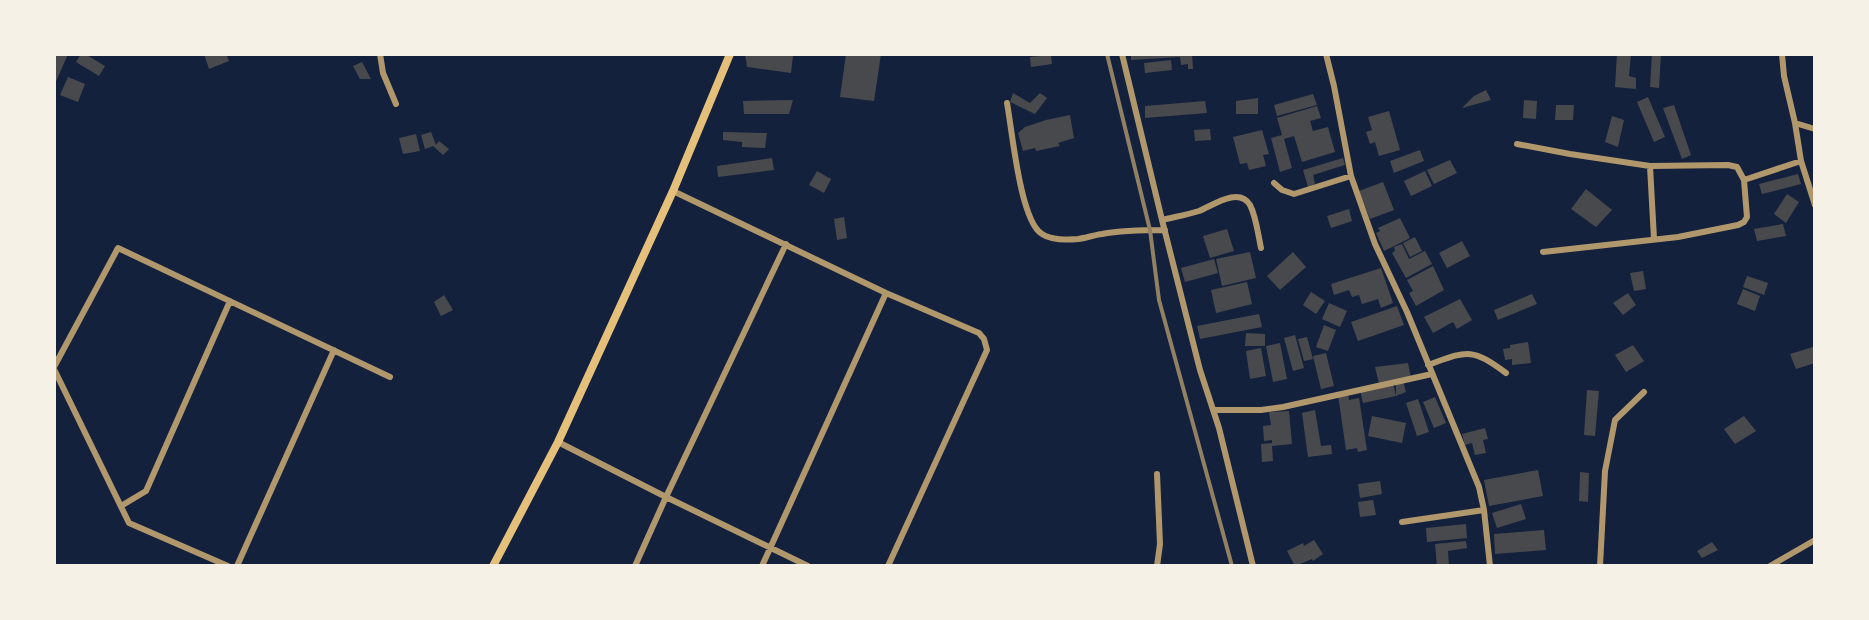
<svg xmlns="http://www.w3.org/2000/svg" width="1869" height="620" viewBox="0 0 1869 620" font-family="Signika,sans-serif">
<rect width="100%" height="100%" fill="#14213d"/>
<path fill="#48494c" d="M55 54H68L54 86V55Z
M81 54H85L105 66 99 76 76 62Z
M204 54H226L229 61 209 69Z
M745 54H774L793 56 791 73 747 67Z
M846 54H881L874 101 840 97Z
M1131 54H1192L1193 69H1188V64L1181 65 1180 57 1131 60Z
M1617 54H1631L1629 76 1636 78V89L1615 87Z
M1652 54H1661L1659 88 1650 87Z
M1051 55 1052 64 1031 67 1030 57Z
M1171 60 1172 70 1145 73 1144 63Z
M362 62 371 79H360L353 66Z
M68 77 85 84 78 102 60 95Z
M1486 90 1491 100 1462 108 1474 96Z
M1013 93 1030 103 1040 93 1047 98 1035 114 1010 102Z
M1313 94 1317 105 1277 116 1274 105Z
M1648 97 1665 137 1654 142 1637 102Z
M1258 98V114H1236V101Z
M793 100 789 114H744L743 101Z
M1524 100 1537 101 1536 119 1523 118Z
M1205 101 1207 113 1145 118V106Z
M1556 105H1574L1573 120H1555Z
M1674 105 1691 155 1682 159 1663 108Z
M1317 106 1321 118 1310 121 1313 131 1328 127 1335 152 1302 162 1294 136 1284 139 1292 168 1280 172 1271 138 1282 135 1277 118Z
M1389 111 1400 150 1379 156 1375 142 1370 144 1366 132 1372 130 1368 117Z
M1070 115 1074 138 1058 143 1060 146 1036 151 1035 148 1023 151 1018 133 1025 127 1046 120Z
M1612 116 1624 120 1618 147 1605 142Z
M1210 129 1211 140 1195 141 1194 130Z
M1262 130 1269 154 1263 155 1266 166 1249 170 1247 163 1240 164 1233 137Z
M431 132 436 145 439 141 449 149 443 155 433 146 425 149 421 135Z
M723 132 767 133 765 148 742 147V142L723 140Z
M416 134 420 151 403 154 399 138Z
M1420 150 1424 161 1394 173 1390 161Z
M772 158 774 170 718 177 717 166Z
M1343 158 1345 165 1313 175 1315 184 1308 187 1303 170Z
M1450 160 1457 173 1434 184 1427 170Z
M817 171 831 179 824 193 809 185Z
M1425 171 1432 186 1411 196 1404 181Z
M1798 174 1801 184 1762 194 1759 184Z
M1383 182 1394 210 1370 219 1359 191Z
M1586 189 1612 210 1596 227 1571 209Z
M1787 194 1799 202 1786 223 1774 214Z
M1349 209 1352 221 1331 228 1327 216Z
M844 217 847 238 837 240 834 219Z
M1400 218 1410 238 1384 251 1376 233 1380 231 1378 228Z
M1783 224 1786 236 1757 241 1754 229Z
M1227 229 1234 251 1210 258 1203 236Z
M1415 237 1422 251 1410 257 1403 243Z
M1462 241 1470 256 1447 268 1439 253Z
M1402 244 1409 259 1425 251 1432 264 1406 278 1392 253 1395 251 1394 247Z
M1250 252 1256 278 1222 286 1216 259Z
M1293 252 1306 267 1280 290 1267 276Z
M1214 259 1218 273 1185 282 1181 268Z
M1433 266 1444 290 1416 306 1409 293 1413 291 1407 280Z
M1381 268 1393 303 1381 308 1378 299 1362 304 1359 295 1352 297 1349 290 1334 295 1331 284Z
M1643 271 1646 289 1634 291 1630 273Z
M1747 276 1768 283 1764 295 1743 287Z
M1247 282 1252 304 1216 313 1211 290Z
M1743 289 1760 296 1755 311 1737 304Z
M1311 292 1325 301 1316 314 1303 305Z
M1628 293 1636 305 1623 315 1613 303Z
M1532 294 1537 304 1498 320 1494 310Z
M444 295 453 310 441 316 434 302Z
M1460 299 1472 320 1457 329 1453 322 1433 333 1424 317Z
M1329 303 1347 311 1340 327 1322 319Z
M1397 306 1404 325 1358 341 1351 322Z
M1259 314 1262 327 1200 339 1197 326Z
M1324 325 1336 330 1328 351 1316 347Z
M1246 333 1265 334V346H1245Z
M1295 335 1304 368 1293 371 1284 338Z
M1307 337 1313 359 1304 361 1298 339Z
M1528 342 1531 363 1512 365V359L1505 360 1503 349 1510 348V345Z
M1280 343 1287 379 1273 382 1266 346Z
M1633 345 1644 361 1626 372 1615 355Z
M1813 347 1815 363 1796 369 1790 354Z
M1261 348 1266 376 1250 379 1246 351Z
M1326 353 1334 386 1321 389 1313 356Z
M1408 363 1411 378 1379 384 1375 367Z
M1403 381 1406 392 1396 396 1363 403 1360 390 1393 383 1396 396V383Z
M1587 390 1599 391 1595 436 1584 435Z
M1348 394 1349 400 1359 398 1367 450 1358 452 1357 448 1346 450 1338 395Z
M1435 397 1446 423 1434 428 1423 402Z
M1418 399 1429 432 1417 436 1406 403Z
M1315 410 1321 446 1331 445 1332 454 1308 457 1302 413Z
M1289 411 1292 444 1272 446 1273 461 1262 462 1261 444 1272 443V440L1264 441 1263 426 1271 425 1269 412Z
M1372 416 1406 423 1402 443 1368 436Z
M1744 416 1756 431 1735 444 1724 429Z
M1485 428 1488 439 1483 440 1486 453 1475 455 1472 443 1465 445 1462 434Z
M1538 470 1543 496 1489 506 1484 480Z
M1580 472 1589 473 1588 502 1579 501Z
M1380 481 1382 494 1360 498 1358 484Z
M1373 500 1376 515 1360 517 1358 502Z
M1521 504 1526 519 1497 528 1492 513Z
M1466 524 1467 538 1427 542 1426 528Z
M1544 530 1546 550 1495 554 1494 534Z
M1314 540 1323 554 1313 561 1312 559 1295 566 1287 551 1303 543 1304 546Z
M1466 541 1467 548 1448 551 1449 566H1437L1435 544Z
M1712 542 1718 550 1702 558 1697 551Z"/>
<g fill="none" stroke-linecap="round" stroke-linejoin="round">
<path stroke="#b1986c" stroke-width="6" d="M380 54 383 73 396 104
M1122 54 1162 220 1200 370 1219 428 1253 566
M1326 54 1334 86 1351 176 1375 244 1407 312 1479 487 1484 510 1490 566
M1782 54 1784 76 1795 123 1801 161 1815 205
M1007 103C1012 129 1020 221 1042 234 1051 240 1068 240 1078 239 1086 238 1094 235 1102 234 1123 230 1144 230 1165 230
M1795 123 1815 129
M1517 144 1570 154 1650 166 1728 165 1737 167 1744 180 1801 161
M1650 166 1654 239
M1274 183 1282 190 1294 194 1351 176
M673 191 886 293 979 333 984 339 987 350 888 566
M1162 220C1174 217 1187 215 1199 211 1212 206 1239 186 1250 205 1256 216 1258 234 1261 248
M1543 252 1678 237 1738 225 1744 222 1747 217 1744 180
M1428 365C1467 351 1471 347 1506 373
M54 367 118 248 390 377
M54 369 129 523 228 566
M1213 410H1261L1283 407 1432 374
M558 442 666 497 808 566
M121 506 146 491 230 301
M1402 522 1484 510
M237 566 334 350
M635 566 666 497 786 244
M762 566 886 293
M1157 566 1160 544 1157 474
M1600 566 1605 471 1615 420 1644 392
M1770 566 1815 540"/>
<path stroke="#e5c07b" stroke-width="8" d="M493 566 558 442 673 191 730 54"/>
<path stroke="#918062" stroke-width="4" d="M1107 54 1150 230 1159 300 1232 566"/>
</g>
<rect width="1869" height="620" fill="none" stroke="#f6f1e7" stroke-width="112"/>
</svg>
